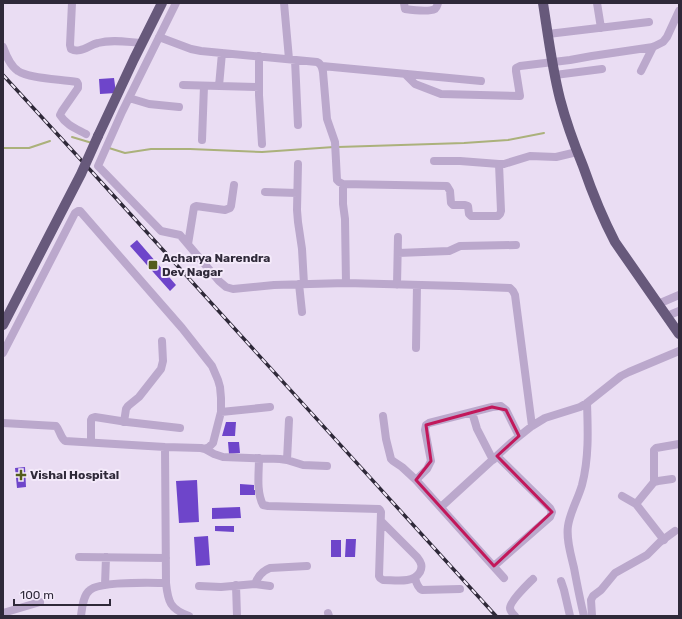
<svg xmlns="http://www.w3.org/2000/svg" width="682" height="619" viewBox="0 0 682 619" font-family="Rubik,sans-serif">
<rect width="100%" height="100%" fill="#eaddf3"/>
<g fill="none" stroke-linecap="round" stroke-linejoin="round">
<path stroke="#abb17b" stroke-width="2" d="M72 137 92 143
M338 147 464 143 508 140 544 133
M3 148H29L50 141
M109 148 125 153 151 149H190L262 152 334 147"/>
</g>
<path fill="#6e45ca" d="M114 78 116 93 100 94 99 79Z
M137 240 176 285 170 291 130 246Z
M226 422H236L235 436H222Z
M228 442H239L240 453 229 454Z
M25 467 26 487 17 488 15 468Z
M197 480 199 522 179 523 176 481Z
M240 484 254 485V490H255V495H240Z
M240 507 241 518 212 519V508Z
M215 526H234V532L215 531Z
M208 536 210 565 196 566 194 537Z
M346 539H356L355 557H345Z
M331 540H341V557H331Z"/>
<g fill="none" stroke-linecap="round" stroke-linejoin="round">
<path stroke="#bba8cc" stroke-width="8" d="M72 3 70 45 71 49C80 54 89 45 98 43 112 39 127 42 142 43
M176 3 122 112 98 166 161 231 180 235 219 281 226 287 233 289 274 285 346 283 459 286 510 288 513 291 515 295 532 426
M284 3 289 59
M404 3 405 9C412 10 429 12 435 9 437 7 437 6 438 3
M597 3 601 28
M548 34 649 22
M159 37 191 49 201 51 317 62C322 64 322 68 323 72L327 119 335 142 337 180 339 182 343 184 447 186 450 191 451 203 453 205H465L468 206 469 214 471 216H498L500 214 501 211 499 164
M3 47C6 55 10 66 18 71 30 79 62 79 77 82L78 84V88L62 111 60 115C66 125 77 129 86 134
M259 56V95L262 144
M295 60 298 125
M322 66 481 81
M641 71 653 47
M406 75 415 84 441 94 520 96 516 71V68L520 66 570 60 592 56 653 47 663 42 667 37 679 11
M555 75 602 69
M183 85 259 87
M219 86 222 53
M129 98 149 104 179 107
M202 140 204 86
M434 161H460L499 164H504L530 156 556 157 577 152
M298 164 297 210 298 222 302 249 304 284
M343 184V204L345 219 346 283
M265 192 297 193
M188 244 194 207 196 206 225 210 230 208 231 206 234 185
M398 253 449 251 460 246 516 245
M299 284 302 312
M397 285 398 237
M658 304 679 295
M667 316 679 311
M416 348 417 285
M3 353 75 213 78 211H80L182 328 212 366 218 380 220 387 221 398V412L213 443 209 447 205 449
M221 412 270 407
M472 412 477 429 493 460
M383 416 386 439 391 459 393 461 402 467 416 480 504 578
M124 422 126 409 128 406 139 397 161 369 163 361 162 341
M3 423 56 426C60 430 60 437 65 441L165 447 201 448 205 449 214 454 223 457 280 459 287 460 303 465 327 466
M91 442V420L92 418 95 417 127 422 180 428
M165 447 166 583
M259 458C259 473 256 491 263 505L268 506 379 509 380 510 381 512 379 576 380 578 383 580C395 580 413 584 420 572 423 566 421 562 417 557L381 521
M287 460 289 420
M416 480 427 469 431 461 425 430 426 425 429 423 492 407 501 406 506 410 519 436
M654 482V450L656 448 679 444
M622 496 636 504 664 540
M636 504 654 482 658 481 672 479
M441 507 512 442 532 426 545 418 580 407 587 403 621 376 629 372 679 351
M79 557 166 558
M494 566 550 517 552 512 550 508 497 456
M415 578C416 582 418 588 422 590L460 589
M561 581 564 590 570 616
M255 584C258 576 262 571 270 568L307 566
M105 585 106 557
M236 585 237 616
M199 586 221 587 255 584 270 586
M3 613 40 602
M328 613 329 616
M81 616C82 608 83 595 90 590 100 581 151 583 166 583 168 602 170 609 189 616
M515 616C513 614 510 611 510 608 510 601 528 584 533 579
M584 616C580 600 577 584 574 568 571 555 566 539 568 526 570 512 578 499 582 485 589 458 588 431 587 403
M592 616 591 600 593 596 601 590 615 573 647 555 660 542 675 531"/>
<path stroke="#67597b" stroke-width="10" d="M543 3C548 35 552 68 560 99 566 122 574 144 583 166 592 192 602 217 615 242L679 334
M98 136 134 59 162 3"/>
<g stroke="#2f2939" stroke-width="3.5">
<path id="rail" d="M3 75 93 173 496 616"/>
</g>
<use href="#rail" stroke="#f4eafa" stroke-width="2" stroke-dasharray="6" stroke-linecap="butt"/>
<path stroke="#67597b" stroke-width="10" d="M3 325 81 174 98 136"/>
</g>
<path fill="none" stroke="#c2185b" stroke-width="3" stroke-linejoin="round" d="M492 407 506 410 519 436 497 456 552 512 494 566 416 480 431 461 426 425Z"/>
<g fill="#535c1d" stroke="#f4eafa" stroke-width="1.5">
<rect x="148" y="260" width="10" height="10" rx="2"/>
<path d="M19 469h4v4h4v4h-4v4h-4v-4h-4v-4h4z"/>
</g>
<g text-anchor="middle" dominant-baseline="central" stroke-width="4" stroke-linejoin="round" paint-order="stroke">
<g font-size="12" font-weight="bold" fill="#2f2939" stroke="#f4eafa" text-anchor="start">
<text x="162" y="258">Acharya Narendra<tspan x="162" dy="14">Dev Nagar</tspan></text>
<text x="30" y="475">Vishal Hospital</text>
</g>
</g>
<rect width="682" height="619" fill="none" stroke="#2f2939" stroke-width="8"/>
<path d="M14 599v6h96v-6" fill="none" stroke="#2f2939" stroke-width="2"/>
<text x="20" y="599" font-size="12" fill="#2f2939" stroke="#f4eafa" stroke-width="3" paint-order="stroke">100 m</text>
</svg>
